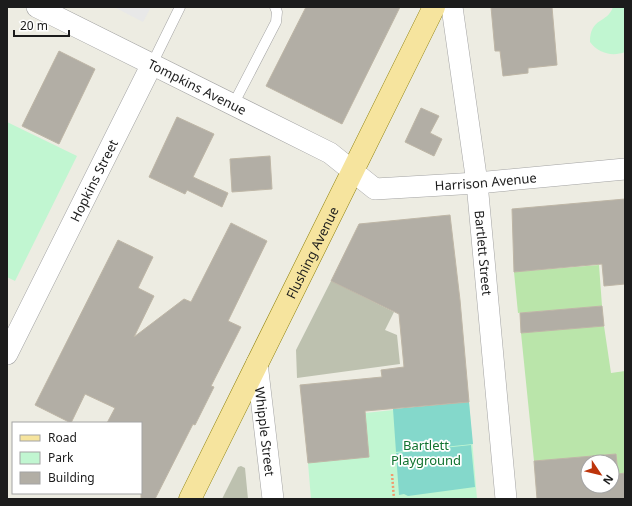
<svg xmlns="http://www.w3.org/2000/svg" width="632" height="506" viewBox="0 0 632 506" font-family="'Noto Sans',sans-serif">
<rect width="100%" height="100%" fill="#edece2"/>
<path fill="#bdc1af" d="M331 281 394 312 385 330 397 335 400 364 297 378 296 350Z
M241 466 245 468 248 499H222L238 467Z"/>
<path fill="#bae5aa" d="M599 265 602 306 518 313 514 272Z
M604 326 611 373 625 371V473L618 474 616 454 534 461 521 333Z"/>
<path fill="#c1f6d1" d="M613 7H625V52C612 57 598 53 590 42 590 17 607 24 613 7Z
M7 122 77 156 15 281 7 277Z
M469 402 477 499H311L308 463 369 457 365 413Z"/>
<path fill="#84d8cb" d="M469 402 473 444 396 452 393 409Z
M471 445 475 487 408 496 404 494 399 495 396 453Z"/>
<path fill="#e8e8e8" d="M114 7H151L143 22Z"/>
<path fill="#b2aea5" stroke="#beb6a6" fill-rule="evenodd" d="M306 7H400L342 124 266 86Z
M491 7H552L557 65 528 68V73L503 76 500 51H495Z
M59 51 95 69 59 144 22 126Z
M421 108 439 116 430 133 442 139 434 156 405 142Z
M177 117 214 134 193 177 228 193 222 207 187 190 185 194 149 177Z
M270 156 272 189 232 192 230 159Z
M625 199V284L604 286 602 264 514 272 512 209Z
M450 215 460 300 469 402 365 411 369 457 308 463 300 385 382 377 381 370 404 367 399 314 331 281 359 224Z
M231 223 267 241 228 321 241 327 211 386 214 387 195 425 193 424 155 499H141V423H107L115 408 85 394 71 423 35 405 118 240 153 257 138 288 154 296 134 337 184 299 191 302Z
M602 306 604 326 521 333 520 313Z
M616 454 618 474 625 473V499H537L534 461ZM588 462H612V486H588Z"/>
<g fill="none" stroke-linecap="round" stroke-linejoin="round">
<g stroke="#a3a3a3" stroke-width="11">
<path id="lane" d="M152 64 180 7
M233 105 276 22 277 12 275 7"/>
</g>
<g stroke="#a3a3a3" stroke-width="22">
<g id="street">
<path id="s1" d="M37 7 330 153 375 189 477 183 625 169"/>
<path id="s2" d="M452 7 477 183 506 499"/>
<path id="s3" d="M7 354 152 64"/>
<path id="s4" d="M257 363 273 499"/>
</g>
</g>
<g stroke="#8c7f08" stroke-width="23">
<g id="primary">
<path id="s5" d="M190 499 434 7"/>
</g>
</g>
<path stroke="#f19a6f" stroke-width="2.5" stroke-dasharray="2 2" stroke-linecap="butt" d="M392 474 394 499"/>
<use href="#lane" stroke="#fff" stroke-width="10"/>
<use href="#street" stroke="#fff" stroke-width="21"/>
<use href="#primary" stroke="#f6e49e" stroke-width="22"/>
</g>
<g text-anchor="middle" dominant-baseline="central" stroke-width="3.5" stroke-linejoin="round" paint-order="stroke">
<g font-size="13" fill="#1c1c1c" stroke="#fff">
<text stroke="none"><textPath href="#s1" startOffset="179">Tompkins Avenue</textPath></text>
<text stroke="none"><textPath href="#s3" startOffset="194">Hopkins Street</textPath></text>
<text stroke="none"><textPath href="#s1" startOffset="496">Harrison Avenue</textPath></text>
<text stroke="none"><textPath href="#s5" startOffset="275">Flushing Avenue</textPath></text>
<text stroke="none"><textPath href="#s2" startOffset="248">Bartlett Street</textPath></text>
<text stroke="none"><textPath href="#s4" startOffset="69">Whipple Street</textPath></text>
</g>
<g font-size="13" fill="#117330" stroke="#fff">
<text x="426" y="445">Bartlett<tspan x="426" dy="15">Playground</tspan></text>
</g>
</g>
<rect width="632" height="506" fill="none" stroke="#1c1c1c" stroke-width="16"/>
<rect x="12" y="422" width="130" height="72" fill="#ffffff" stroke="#a4a4a4"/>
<rect x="20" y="435" width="20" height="6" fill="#f6e49e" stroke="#a4a4a4"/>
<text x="48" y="442" font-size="12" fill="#1c1c1c">Road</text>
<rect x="20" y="452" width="20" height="12" fill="#c1f6d1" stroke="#a4a4a4"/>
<text x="48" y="462" font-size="12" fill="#1c1c1c">Park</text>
<rect x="20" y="472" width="20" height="12" fill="#b2aea5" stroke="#a4a4a4"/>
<text x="48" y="482" font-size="12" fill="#1c1c1c">Building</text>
<g transform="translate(600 474) rotate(125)"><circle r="19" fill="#ffffff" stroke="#a4a4a4"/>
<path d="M0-3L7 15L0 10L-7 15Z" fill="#bd340b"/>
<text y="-6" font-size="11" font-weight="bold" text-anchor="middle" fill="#1c1c1c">N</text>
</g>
<path d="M14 30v6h55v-6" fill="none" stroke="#1c1c1c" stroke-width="2"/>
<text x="20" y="30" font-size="12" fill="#1c1c1c" stroke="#ffffff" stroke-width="3" paint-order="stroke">20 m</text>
</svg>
